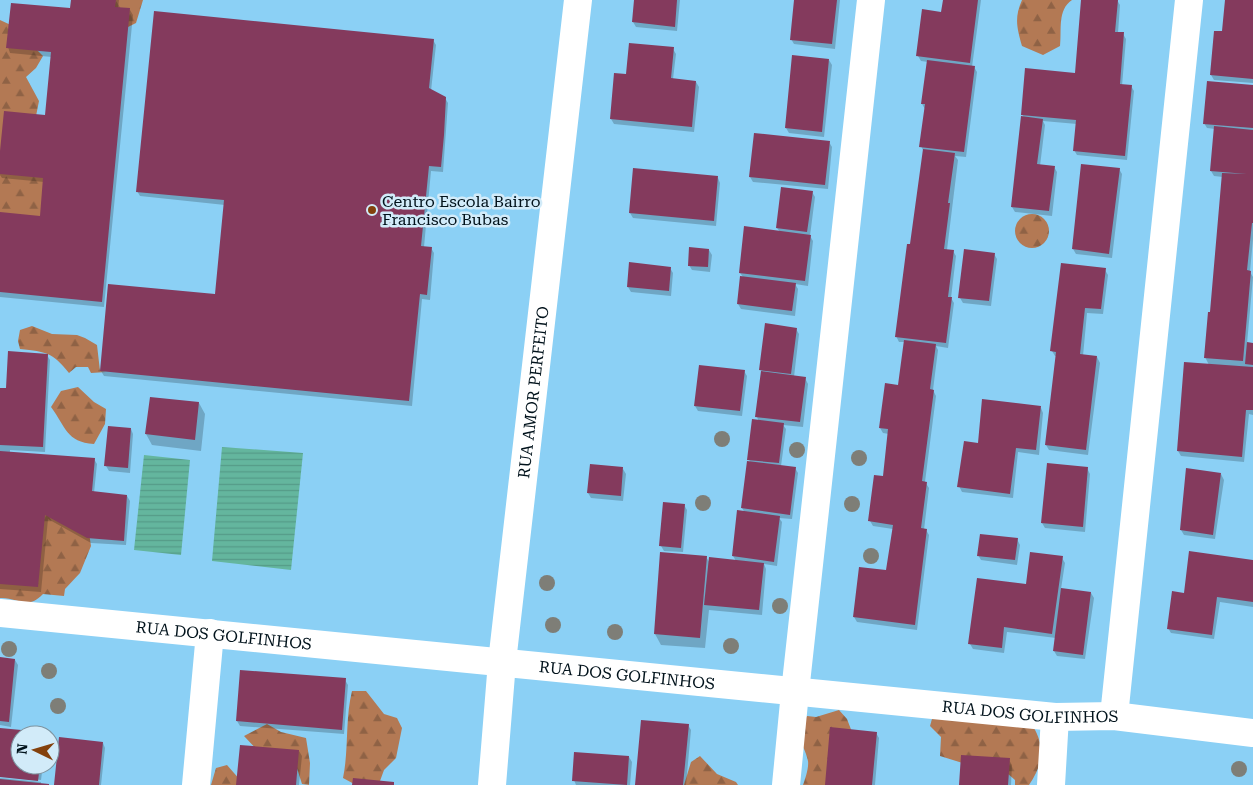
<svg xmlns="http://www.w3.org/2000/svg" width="1253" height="785" viewBox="0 0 1253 785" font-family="'Roboto Serif',serif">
<defs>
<pattern id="forest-firs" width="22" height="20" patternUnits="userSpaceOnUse" patternTransform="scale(1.25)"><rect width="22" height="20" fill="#b37954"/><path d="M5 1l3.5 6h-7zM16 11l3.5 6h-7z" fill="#8f6245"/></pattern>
<pattern id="water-rules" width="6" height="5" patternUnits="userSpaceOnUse" patternTransform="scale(1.25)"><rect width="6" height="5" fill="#64b69e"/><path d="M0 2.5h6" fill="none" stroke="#559b88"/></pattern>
</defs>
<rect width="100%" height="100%" fill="#8bd0f5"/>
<path fill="url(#forest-firs)" d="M89 0H143L136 23 120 31Z
M1022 0H1072C1057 10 1062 30 1060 46L1043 55 1022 46C1017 28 1014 18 1022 0Z
M0 20 13 26 43 56 36 68 26 77 39 101 32 136 46 171 45 224 0 226Z
M1015 231a17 17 0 1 1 34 0a17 17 0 1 1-34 0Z
M32 326 52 334 77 335 85 338 97 345 100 371 106 372 91 373 88 367H76L69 373C52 352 47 352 20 349L18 341 20 330Z
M78 387 94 402 106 409 105 424 94 444C66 442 66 427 51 407L61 391Z
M36 495 88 526 91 546 80 573 65 589 64 596 43 594C27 611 18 597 0 598V583Z
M352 691H366L384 714 397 718 402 728 396 758 384 770 380 781 356 785 343 778C349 749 345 719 352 691Z
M839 710 847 719 852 732 829 785H803C805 779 809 768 808 761 803 737 789 742 807 716L816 717Z
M934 712 1033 726C1046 749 1043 764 1029 785H1015V780L1000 767 969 765 940 756 941 737 930 726Z
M267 724 281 732 306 738 310 763 309 785 302 784 295 762 262 755 244 736Z
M700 756 717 774 736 782 738 785H684L691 762Z
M227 765 241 781V785H211L216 768Z"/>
<path fill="url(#water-rules)" d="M222 447 303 453 291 570 212 561Z
M144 455 190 460 181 555 134 550Z"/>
<path fill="#0003" d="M72 0H119L118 9 130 10 133 15 104 307 0 297V213L41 217 44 182 2 178 0 175V164L46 116 52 57 10 53 8 47 71 10Z
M635 0H680L677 31 636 27 633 22Z
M795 0H840L835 49 794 44 791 39Z
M944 0H981L972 67H974L977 72 966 157 955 156 958 160 947 250 953 251 956 256 951 298 954 303 948 348 936 346 938 350 933 390 936 396 925 482 929 488 924 530H926L929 535 917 630 857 622 854 617 888 572 893 529 873 526 870 521 884 477 889 434 883 433 880 428 900 387 905 342H899L896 336 911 246 924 152 921 146 925 109 922 104 928 62 921 61 918 56 942 13Z
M1082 0H1117L1120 5 1118 33 1123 34 1126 39 1122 86H1131L1134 91 1127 160 1077 155 1074 150 1077 124 1043 121 1045 125 1040 166 1054 167 1057 172 1052 216 1015 212 1012 207 1024 118 1022 114 1076 74Z
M1226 0H1253V83L1214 80 1211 75 1223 32Z
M433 40 436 45 431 91 445 98 448 103 443 172 431 171 424 247 431 248 434 253 430 300 422 299 412 406 104 376 101 371 216 296 225 205 140 196 137 191Z
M673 49 676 54 673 79 696 82 699 87 694 132 614 124 611 119 615 75 627 76Z
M829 60 832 65 824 137 789 133 786 128Z
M1253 87V239L1250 272 1253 277 1247 344H1253V415L1249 414 1244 462 1181 456 1178 451 1209 365 1205 357 1212 314 1223 177 1214 176 1211 171 1215 129 1207 128 1204 123Z
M829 142 832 147 828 189 753 182 750 177Z
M1119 169 1122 174 1112 258 1076 254 1073 249Z
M634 170 718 178 720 183 716 226 633 218 630 213Z
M812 192 815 197 810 236 813 241 808 286 795 284 798 289 795 316 741 309 738 304 743 277 740 273 780 232 777 228Z
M709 250 712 255 710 272 692 270 689 265Z
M994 254 997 259 991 306 963 303 960 298Z
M670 268 673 273 671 296 631 292 628 287Z
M1105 270 1108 275 1103 314 1087 313 1083 356 1097 357 1100 363 1088 455 1049 450 1046 445 1057 356H1055L1052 351Z
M796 329 799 334 794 377 805 378 808 384 803 427 783 425 786 429 781 466 795 468 798 473 792 519 779 518 782 522 777 566 764 564 766 569 762 615 709 610 705 648 661 645 655 634 706 557 710 563 736 561 733 556 745 513 742 508 750 462 749 459 759 422 757 417 762 372 761 370Z
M47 355 50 360 45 452 10 450V453L94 459 97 464 94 493 127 496 130 501 126 545 91 543 48 519 41 592 0 589V389L7 390Z
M744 371 747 376 742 416 698 411 695 406Z
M151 398 199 403 205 414 201 451 152 445 146 434Z
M1041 408 1043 413 1039 455 1018 452 1013 498 962 492 959 486 979 444Z
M131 429 133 434 130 473 109 471 106 466Z
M1087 468 1090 474 1085 532 1045 528 1042 523Z
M623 469 626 474 623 501 591 498 588 493Z
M1221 474 1224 480 1215 539 1184 535 1181 530Z
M684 505 687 510 683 552 664 551 661 546Z
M1017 539 1020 545 1017 565 981 560 978 555Z
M1062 558 1065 563 1061 589 1091 593 1094 598 1085 659 1057 656 1054 651 1056 638 1007 632 1004 653 973 649 970 644 1027 585Z
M1253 561V607L1220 602 1214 639 1171 633 1168 628 1185 594Z
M0 658 15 660 18 665 11 727 0 725Z
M345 680 348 685 344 734 240 726 237 721Z
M688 725 691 730 686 785H637Z
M0 729 42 733 43 735H20V765H43L41 780 0 776Z
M876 733 879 738 875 785H826Z
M103 743 105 748 101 785H55Z
M299 751 302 756 299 785H238Z
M629 757 632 762 630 785H576L574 780Z
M1009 760 1012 765 1011 785H960Z
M0 778 41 782V784L50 785H0Z"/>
<path fill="#843a5d" d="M71 0H116L115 7 130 8 102 302 0 292V212L40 216 43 178 0 174V151L4 111 45 115 51 52 6 48 11 3 70 8Z
M634 0H677L675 27 632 22Z
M794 0H837L832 44 790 40Z
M943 0H978L970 63 916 56 922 9 941 12Z
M1081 0H1118L1115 32H1124L1120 84 1132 85 1125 156 1073 151 1076 120 1021 115 1025 68 1075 73Z
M1225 0H1253V79L1210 75 1214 31H1222Z
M154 11 434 39 429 88 446 97 444 135 441 167 429 166 421 246 432 247 427 295 420 294 409 401 100 371 108 284 215 294 224 200 136 192Z
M629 43 674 47 671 78 696 81 692 127 610 119 614 73 626 74Z
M792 55 829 59 822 132 785 128Z
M927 60 975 66 964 152 919 147 925 104H921Z
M1207 81 1253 85V128L1203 124Z
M1021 116 1043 119 1037 164 1055 166 1049 211 1011 207Z
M1214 126 1253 130V223H1252L1247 270 1251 271 1243 361 1204 358 1208 312H1210L1222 173 1247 174 1210 171Z
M754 133 830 141 825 185 749 177Z
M923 149 955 153 948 203H950L944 249 954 250 948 297H952L946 343 895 337 907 244H910Z
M1081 164 1120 168 1109 254 1072 249Z
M633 168 718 176 714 221 629 213Z
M781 187 813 191 807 232 776 228Z
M744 226 811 235 805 281 739 273Z
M689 247 709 249 708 267 688 266Z
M964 249 995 253 989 301 958 298Z
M629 262 671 267 669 291 627 287Z
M1061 263 1106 268 1101 309 1085 308 1080 354 1097 356 1086 450 1045 445 1056 352 1050 351Z
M740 276 796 283 792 311 737 304Z
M765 323 797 328 791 374 759 370Z
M904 340 936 344 930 389 934 390 922 481 927 482 921 528 927 529 915 625 853 617 859 567 886 570 893 525 868 521 874 475 883 476 888 429 879 428 885 383 898 385Z
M1247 342 1253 343V365L1245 364Z
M8 351 48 354 43 447 0 445V388H6Z
M1184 362 1253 367V410H1246L1242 457 1177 451Z
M699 365 745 370 740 411 694 406Z
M761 371 806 377 800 422 755 417Z
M150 397 199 402 195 440 145 434Z
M982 399 1041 406 1036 450 1016 448 1010 494 957 487 964 441 978 443Z
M752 419 784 423 779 463 747 460Z
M108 426 131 428 128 468 104 466Z
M0 451 95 458 92 491 127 495 124 541 87 538 45 515 38 587 0 584Z
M747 461 796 467 790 515 741 508Z
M1047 463 1088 467 1083 527 1041 523Z
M590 464 623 467 621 496 587 493Z
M1186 468 1221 473 1213 535 1180 530Z
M663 502 685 504 681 548 659 546Z
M737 510 780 516 774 562 732 556Z
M980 534 1018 538 1015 560 977 556Z
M1189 551 1253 560V602L1217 597 1212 635 1167 629 1172 591 1184 593Z
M660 552 707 556 700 638 654 634Z
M1030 552 1063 556 1052 634 1004 627 1002 648 968 644 977 578 1026 584Z
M709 557 764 563 759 610 704 605Z
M1061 588 1091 592 1083 655 1053 651Z
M0 657 15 659 9 722 0 721Z
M240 670 346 678 342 730 236 721Z
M641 720 689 724 683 785H635Z
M830 727 877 732 872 785H825Z
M0 728 43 732V735H20V765H40L38 781 0 777Z
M59 737 103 742 99 785H54Z
M240 745 299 750 296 785H236Z
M574 752 629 756 627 785 572 781Z
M961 755 1010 758 1008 785H959Z
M353 778 394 782V785H352Z
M0 779 49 784V785H0Z"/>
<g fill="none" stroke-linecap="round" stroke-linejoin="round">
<g stroke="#fff" stroke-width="28">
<path id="s1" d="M0 613 1055 717 1114 716 1253 733"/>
<path d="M1114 716 1189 0"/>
<path d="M196 785 210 633"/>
<path id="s2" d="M492 785 502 662 578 0"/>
<path d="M786 785 795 692 871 0"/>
<path d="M1051 785 1055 717"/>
</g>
</g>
<g fill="#7e7e77">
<circle cx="722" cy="439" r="8"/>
<circle cx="797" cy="450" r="8"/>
<circle cx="859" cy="458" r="8"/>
<circle cx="703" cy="503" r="8"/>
<circle cx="852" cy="504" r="8"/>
<circle cx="871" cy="556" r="8"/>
<circle cx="547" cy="583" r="8"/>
<circle cx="780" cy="606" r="8"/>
<circle cx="553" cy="625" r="8"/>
<circle cx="615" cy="632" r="8"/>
<circle cx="731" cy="646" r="8"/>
<circle cx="9" cy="649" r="8"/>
<circle cx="49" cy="671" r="8"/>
<circle cx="58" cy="706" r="8"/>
<circle cx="1239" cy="769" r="8"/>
</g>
<circle fill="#83410d" stroke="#d2ebf9" stroke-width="2" cx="372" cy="210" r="5"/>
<g text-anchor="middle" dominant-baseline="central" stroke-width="5" stroke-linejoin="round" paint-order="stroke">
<g font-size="16" fill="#01121b" stroke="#d2ebf9" text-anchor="start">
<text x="382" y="201">Centro Escola Bairro<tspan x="382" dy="18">Francisco Bubas</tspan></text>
</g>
<g font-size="16" fill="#01121b" stroke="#d2ebf9">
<text stroke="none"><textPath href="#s2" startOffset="395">RUA AMOR PERFEITO</textPath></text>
<text stroke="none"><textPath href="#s1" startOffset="225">RUA DOS GOLFINHOS</textPath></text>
<text stroke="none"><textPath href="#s1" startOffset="630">RUA DOS GOLFINHOS</textPath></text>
<text stroke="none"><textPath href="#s1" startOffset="1035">RUA DOS GOLFINHOS</textPath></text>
</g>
</g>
<g transform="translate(35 750) rotate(275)"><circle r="24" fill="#d2ebf9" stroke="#7e94a0"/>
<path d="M0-4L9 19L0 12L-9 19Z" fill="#83410d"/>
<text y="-8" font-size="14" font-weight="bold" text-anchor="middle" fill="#01121b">N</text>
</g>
</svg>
